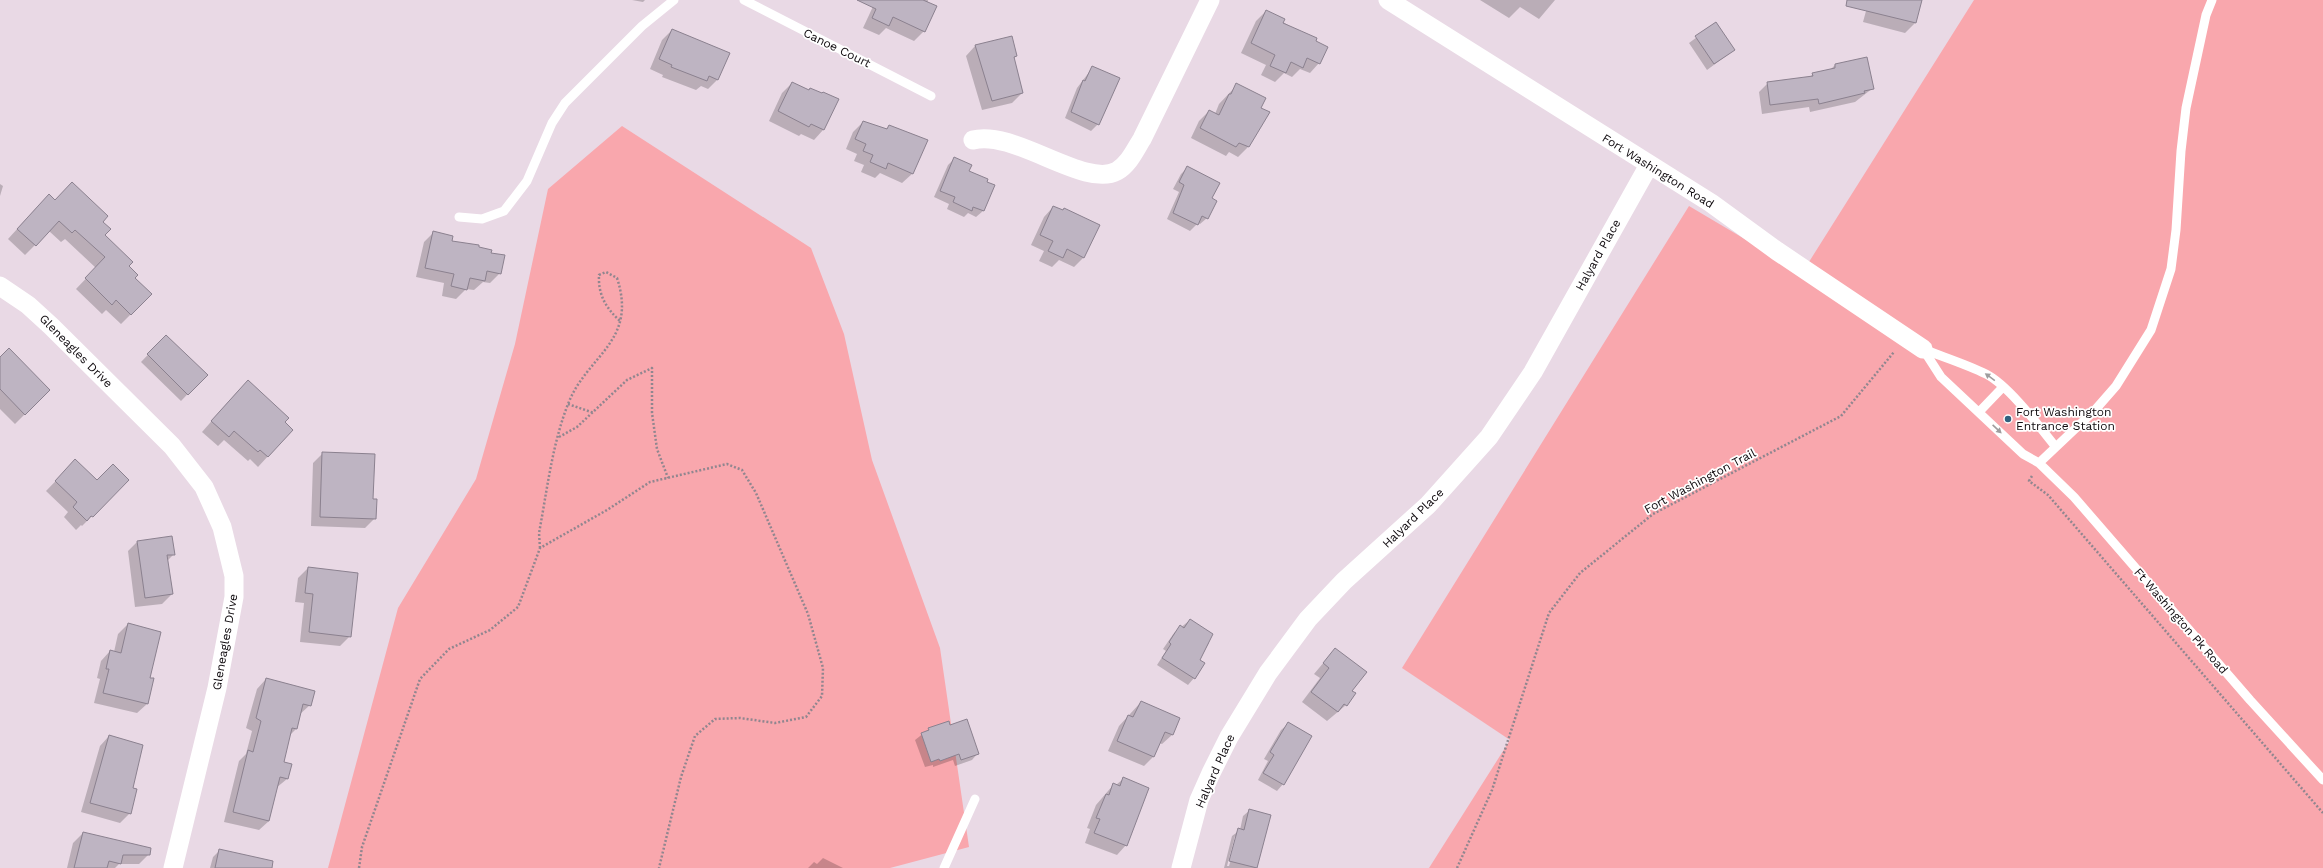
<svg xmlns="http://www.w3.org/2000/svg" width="2323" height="868" viewBox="0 0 2323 868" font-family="'Work Sans',sans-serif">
<rect width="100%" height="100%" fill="#e9d9e5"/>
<path fill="#f9a7ad" d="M1974 0H2323V868H1429L1510 740 1402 668 1689 206 1802 273Z
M622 126 811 248 844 334 872 460 940 648 969 847 890 868H328L398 608 476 479 515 344 548 189Z"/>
<path fill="#0003" fill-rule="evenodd" d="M632 0H645L643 2Z
M876 0H928L924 31 914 41 886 28 879 35 863 28Z
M1480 0H1555L1539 19 1520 7 1509 18Z
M1869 0H1921L1915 23 1905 33 1863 22Z
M1266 11 1314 42 1319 63 1310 73 1300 69 1292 77 1284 73 1275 82 1261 75 1266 65 1241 53 1256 21Z
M1716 23 1734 50 1707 70 1689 43Z
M672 30 718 79 708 89 701 86 696 90 662 77 663 75 650 69 662 40Z
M975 46 1016 56 1014 59 1022 93 1012 103 982 110 966 56Z
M1835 65 1873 88 1855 102 1810 112 1809 107 1762 114 1759 92 1768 83 1810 77 1813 74 1830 70Z
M1093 67 1098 124 1091 131 1065 118 1077 88Z
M792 83 809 91 837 100 823 130 814 140 801 134 799 136 769 121 782 93Z
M1237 85 1260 108 1268 112 1248 147 1238 157 1229 152 1226 156 1191 138 1199 121 1209 111 1215 114 1219 104Z
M863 122 886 129 890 126 912 174 902 183 880 173 875 178 861 172 864 165 854 161 857 154 846 149 853 132Z
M955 158 968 171 983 211 976 217 968 213 964 217 947 209 949 204 934 197 948 165Z
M1187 168 1211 199 1207 218 1200 224 1198 223 1190 231 1167 219 1179 192 1173 189 1181 174Z
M0 184 3 186 0 196Z
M55 201 101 222 103 235 127 266 134 278 131 314 121 324 106 310 102 314 76 289 96 268 65 239 61 242 49 231 25 255 8 239 39 205Z
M1053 207 1084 257 1074 267 1059 260 1052 267 1039 261 1044 251 1031 245 1044 217Z
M434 232 451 242 490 253 500 273 490 283 483 282 474 290 466 289 456 299 442 296 444 283 416 277 424 242Z
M166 336 206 375 181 401 141 362Z
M0 359 49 390 15 424 0 409Z
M238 391 292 430 258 467 250 459 248 461 224 440 218 446 202 432Z
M323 453 372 500 375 518 365 528 311 526 313 463Z
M75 461 97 481 128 480 82 526 81 525 76 530 64 517 68 512 46 491Z
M137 542 174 554 167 561 172 594 162 604 135 607 128 551Z
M308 568 350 636 340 646 300 642 304 603 295 602 298 578Z
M1190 620 1209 643 1199 660 1194 678 1188 685 1157 665 1166 651 1163 649 1174 633Z
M128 624 149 678 147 704 137 713 94 703 100 679 97 678 101 661 110 651 114 652 118 634Z
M1335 649 1351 691 1346 705 1327 721 1302 702 1320 678 1314 674Z
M266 679 310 705 299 715 296 729 289 736 282 763 287 779 276 788 269 821 259 830 224 822 239 761 246 754 252 731 246 728 257 689Z
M1141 702 1172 735 1162 744 1159 743 1154 756 1144 766 1108 751 1119 726Z
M1288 724 1283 784 1277 791 1258 780 1268 761 1264 759 1281 730Z
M950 726 978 753 972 760 955 766 953 760 933 767V765L925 767 915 740 929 729Z
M109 736 131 788 130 813 120 823 81 812 100 746Z
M1123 779 1126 845 1117 855 1085 843 1090 829 1087 828 1096 805 1114 784 1116 785Z
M1250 810 1270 815 1256 868H1224L1232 836 1240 830 1243 816ZM1235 836H1238L1229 866H1227Z
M83 833 149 854 139 864H119L115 868H67L73 843Z
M219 851 247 868H210L213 857Z
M823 858 843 868H808L814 862 817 864Z"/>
<path fill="#beb4c2" stroke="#8b818f" d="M857 0H923L937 6 925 32 893 17 889 26 872 18 876 9Z
M1847 0H1922L1916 23 1846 6Z
M1266 10 1285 19 1283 23 1317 38 1316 41 1328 47 1320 64 1307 58 1303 68 1291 62 1286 73 1270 66 1275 55 1251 43Z
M1716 22 1735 50 1714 64 1695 36Z
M672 29 730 53 718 80 709 76 707 81 671 67 672 65 659 59Z
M1012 36 1017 56 1014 57 1023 93 992 101 975 45Z
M1867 57 1874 89 1864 91 1865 93 1819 104 1818 99 1770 105 1767 82 1813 76 1812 73 1835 68V64Z
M1092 66 1120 78 1099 125 1071 112 1083 80 1085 81Z
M792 82 809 90 810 88 822 93 823 92 839 99 824 130 811 124 809 127 778 111Z
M1236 83 1266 98 1261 108 1270 112 1249 147 1239 143 1236 147 1200 128 1209 110 1219 115 1229 94H1231Z
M863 121 887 129 889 125 928 140 913 174 888 163 886 169 870 162 873 155 863 151 866 144 855 139Z
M954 157 972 165 969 171 988 179 987 182 995 185 984 211 973 207 972 211 953 202 955 197 940 191Z
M1187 166 1220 183 1212 198 1217 201 1208 219 1202 216 1198 225 1173 213 1184 185 1179 182Z
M72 182 108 216 103 222 111 229 105 235 133 262 129 266 138 275 135 278 152 294 131 315 116 300 112 305 85 278 105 257 75 230 72 233 59 221 36 246 17 229 49 194 55 200Z
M1053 206 1063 210 1064 208 1100 225 1084 258 1067 249 1063 258 1048 251 1053 241 1040 235Z
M433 231 453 236 452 241 479 245V247L492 250 491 253 505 255 501 274 487 271 485 281 470 278 467 290 451 286 454 274 425 268Z
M166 335 208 375 188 395 147 354Z
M9 348 50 390 25 415 0 389V357Z
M248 380 289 418 285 422 293 430 268 457 260 450 258 452 234 431 229 437 211 421Z
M322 452 375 454 373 499H377L376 519 320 517Z
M75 459 97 480 113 464 129 480 93 517 91 516 87 521 73 507 77 502 55 481Z
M172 536 175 555H167L173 594 145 598 137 541Z
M308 567 358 573 351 637 309 632 313 594 305 593Z
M1190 619 1213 634 1200 660 1205 663 1195 679 1162 658 1171 644 1169 642 1180 625 1184 628Z
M128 623 161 632 150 678H154L148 704 103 693 109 669H106L110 650 121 653Z
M1335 648 1367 672 1352 691 1356 693 1347 706 1344 704 1338 712 1311 692 1329 668 1323 663Z
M266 678 315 691 311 706 303 704 297 729 292 728 284 762 292 764 288 779 280 777 269 821 233 812 248 750 253 752 261 721 256 718Z
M1141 701 1180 718 1173 735 1165 732 1154 757 1117 741 1128 715 1133 717Z
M967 719 979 754 961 760 959 754 940 761 939 759 931 762 921 733 929 730 928 728 949 721 950 725Z
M1288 722 1312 736 1284 785 1263 773 1274 755 1270 752Z
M109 735 143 745 133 788 137 789 131 814 90 803Z
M1123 777 1149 788 1127 846 1094 833 1100 819 1096 818 1106 794 1109 795 1113 783 1120 786Z
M1249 809 1271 815 1257 868 1229 861 1238 828 1244 830Z
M83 832 151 848 150 855H123L121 864 109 861 107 868H74Z
M219 849 273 861 272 868H215Z"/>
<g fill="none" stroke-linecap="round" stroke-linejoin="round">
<path stroke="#91868f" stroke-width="2.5" stroke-dasharray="2 2" stroke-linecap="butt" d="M568 404 594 413
M559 437 577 427 627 380 652 368V413L657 449 668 478
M2032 476 2029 481 2048 495 2323 813
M540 548 539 533C547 491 552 445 568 404 587 355 638 342 617 278L606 272 599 275C598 295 606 308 620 321
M359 868 362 847 420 679 449 649 490 630 518 607 540 548 607 510 650 482 727 464 742 470 756 493 808 614 823 668 822 696 806 717 775 723 740 718 715 719 695 736 681 777 659 868
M1457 868 1492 790 1549 613 1580 573 1653 514 1841 416 1894 352"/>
<path stroke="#fff" stroke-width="9" d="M744 0 931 96
M459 217 482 219 504 211 527 181 552 123 565 103 642 26 674 0
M1923 349 1941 377 2023 454 2039 463 2074 497 2250 700 2323 780
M1923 349C1943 357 1966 364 1986 374 2008 385 2039 426 2055 446
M1979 412 2003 387
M2039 463 2095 410 2116 386 2151 330 2171 269 2176 230 2181 151 2186 108 2206 15 2212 0
M944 868 975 799"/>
<path stroke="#fff" stroke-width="19" d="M1388 0 1711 203 1777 251 1923 349
M973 140C1014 129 1085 189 1117 171 1129 164 1135 150 1142 139L1210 0
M0 286 28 305 51 326 172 446 204 487 222 527 234 576V597L217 688 173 868
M1181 868 1199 800 1211 773 1229 737 1268 673 1308 619 1344 581 1428 505 1489 437 1533 372 1649 165"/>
</g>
<defs><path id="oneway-solid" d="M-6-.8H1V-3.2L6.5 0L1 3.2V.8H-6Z"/></defs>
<g fill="#9f9d9e">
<use href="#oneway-solid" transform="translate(1990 377) rotate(-144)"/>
<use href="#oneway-solid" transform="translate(1997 429) rotate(43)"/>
</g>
<circle fill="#30617f" stroke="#fff" stroke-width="1.5" cx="2008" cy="419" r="4"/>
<g text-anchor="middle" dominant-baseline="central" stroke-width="3.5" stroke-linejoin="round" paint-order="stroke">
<g font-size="12" fill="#0e090d" stroke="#fff">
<text transform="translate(837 48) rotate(26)">Canoe Court</text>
<text transform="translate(1658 171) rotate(32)">Fort Washington Road</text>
<text transform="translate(1598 255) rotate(-61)">Halyard Place</text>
<text transform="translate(76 351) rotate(45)">Gleneagles Drive</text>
<text transform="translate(1700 481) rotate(-28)">Fort Washington Trail</text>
<text transform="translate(1413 518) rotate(-44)">Halyard Place</text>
<text transform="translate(2181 621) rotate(49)">Ft Washington Pk Road</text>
<text transform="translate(225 642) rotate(-80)">Gleneagles Drive</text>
<text transform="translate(1215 771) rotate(-66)">Halyard Place</text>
</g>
<g font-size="12" fill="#0e090d" stroke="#fff" text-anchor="start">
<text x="2016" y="412">Fort Washington<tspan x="2016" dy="14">Entrance Station</tspan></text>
</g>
</g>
</svg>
